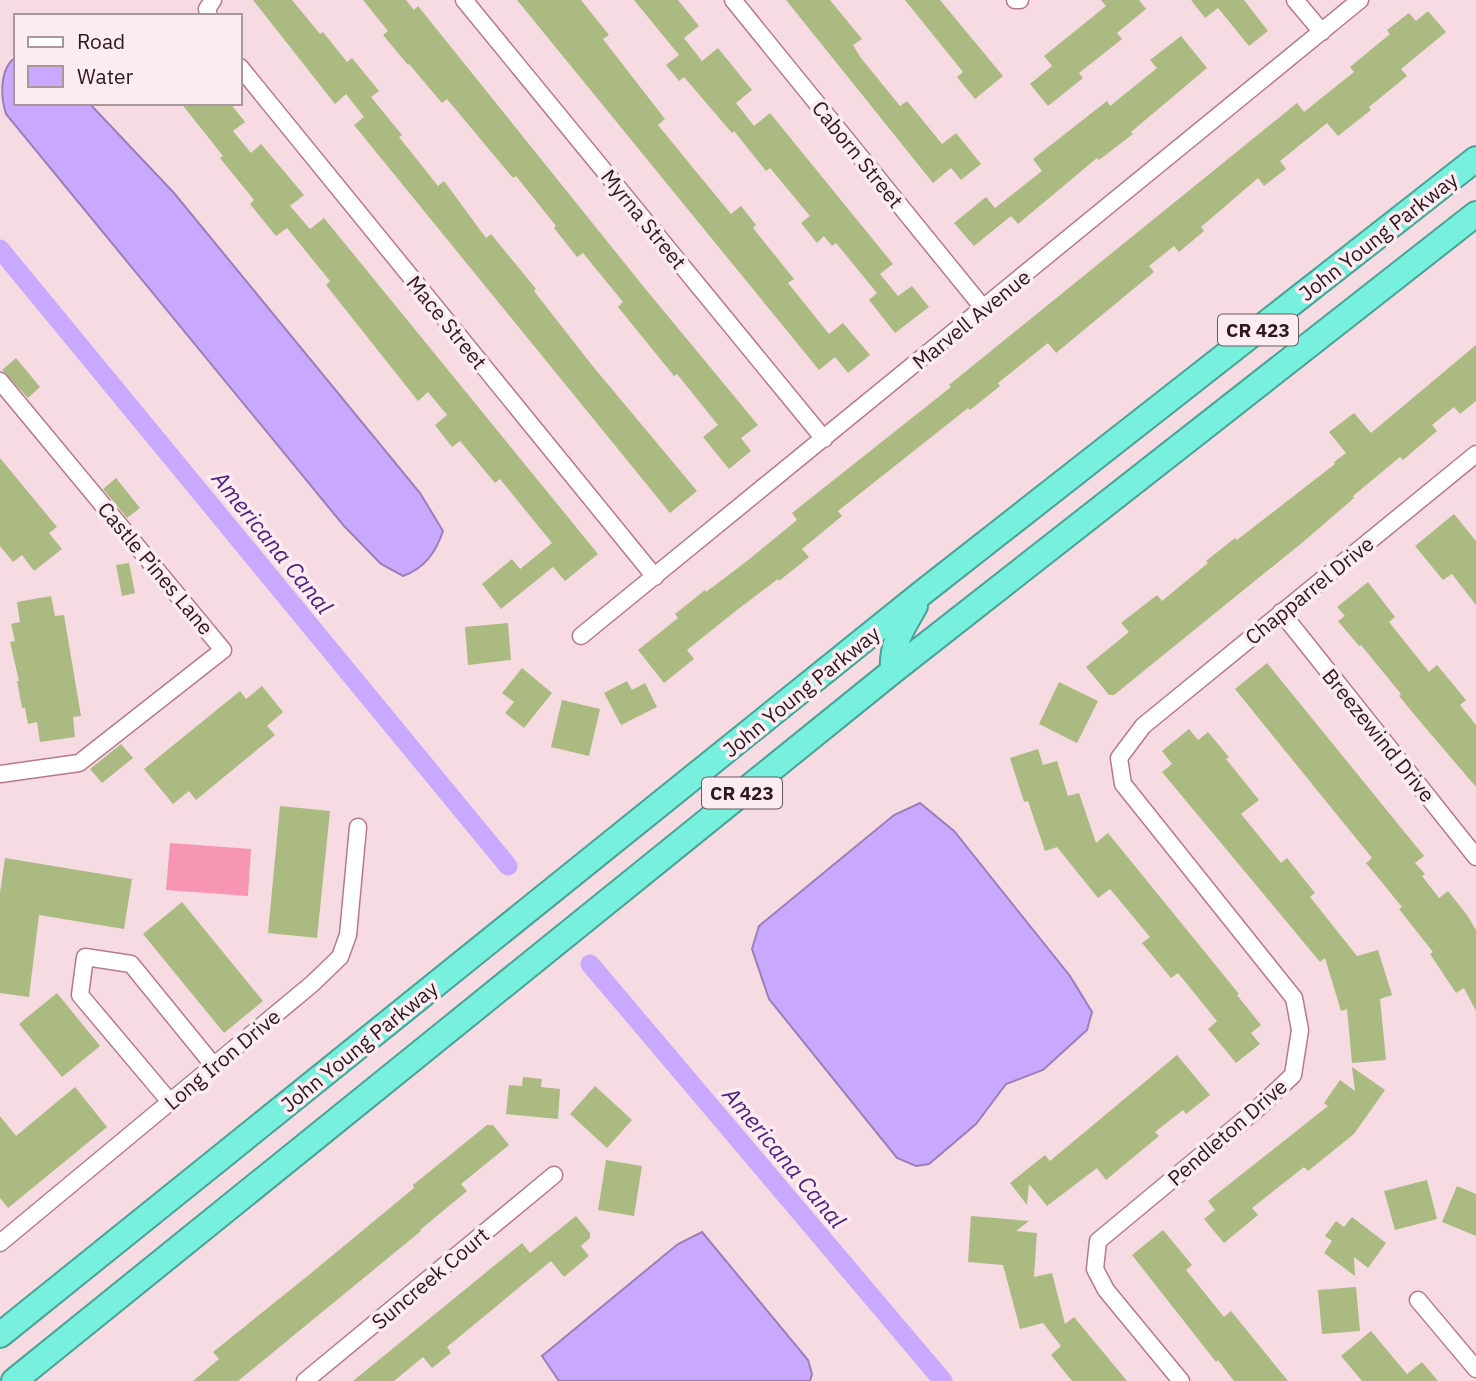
<svg xmlns="http://www.w3.org/2000/svg" width="1476" height="1381" viewBox="0 0 1476 1381" font-family="'IBM Plex Sans',sans-serif">
<rect width="100%" height="100%" fill="#f7dbe2"/>
<path fill="#f696b3" d="M170 843 251 849 248 896 166 890Z"/>
<path fill="#c9a9fd" stroke="#9b7eba" stroke-width="2" d="M16 57V103H89L174 193 420 493 443 531C436 552 425 568 403 576L381 564 344 526 6 114C0 95 0 67 16 57Z
M920 803 954 831 1070 976 1092 1012 1087 1030 1043 1070 1006 1084 976 1124 929 1164 916 1166 897 1158 769 999 752 949 759 926 894 815Z
M702 1232 808 1360 812 1374 810 1381H559L542 1356 678 1244Z"/>
<g fill="none" stroke-linecap="round" stroke-linejoin="round">
<path stroke="#c9a9fd" stroke-width="19" d="M0 249 508 866
M590 964 943 1381"/>
</g>
<path fill="#aaba80" d="M253 0H292L320 34 323 32 347 62 352 58 379 91 371 97 402 135 399 137 438 186 444 181 486 238 491 234 536 289 534 291 591 364 697 491 670 513 354 125 364 117 346 94 335 104Z
M363 0H406L414 10 418 6 643 286 758 425 741 438 751 451 729 469 703 437 718 425 677 374 674 376 618 307 623 302 583 253 577 257 554 228 556 226 516 176 513 178 447 99 442 103 409 64 408 65 383 35 388 31Z
M517 0H581L609 35 603 39 665 119 658 125 698 174 731 214 741 206 756 225 753 228 794 279 788 283 829 334 843 323 870 355 848 373 835 357 819 370Z
M634 0H678L699 26 684 38 702 61 718 48 752 90 736 103 754 126 770 113 893 264 880 274 898 296 912 286 929 307 895 333 869 300 877 293 836 243 832 246 824 236 817 243 801 223 810 216 770 168 766 171 734 131 732 133 684 77 679 81 666 65 679 55Z
M786 0H830L862 39 853 45 861 58 900 106 907 101 942 144 956 133 981 164 961 180 951 168 933 183Z
M905 0H940L1003 76 975 99 957 77 963 72Z
M1101 0H1139L1146 9 1117 33 1122 39 1079 73 1083 78 1048 106 1030 84 1052 66 1044 56 1106 6Z
M1191 0H1244L1268 31 1249 46 1218 8 1205 18Z
M1428 11 1446 32 1401 69 1407 76 1369 107 1371 110 1338 136 1327 123 1280 161 1286 169 1264 186 1258 178 1201 227 1204 231 1179 252 1174 246 1149 266 1154 272 1056 353 1048 343 998 383 1000 386 970 410 968 408 838 511 842 516 802 549 809 557 779 581 778 579 737 610 687 650 694 659 664 683 638 650 678 618 675 614 705 590 706 592 747 561 797 520 792 513 951 387 949 385 1297 103 1304 112 1354 72 1350 67 1390 34 1387 30 1409 13 1416 21Z
M1181 36 1207 68 1131 132 1133 134 1099 160 1097 158 1018 224 1011 216 974 246 954 223 986 197 995 208 1042 171 1033 159 1107 101 1110 106 1157 68 1150 60Z
M181 103H230L245 122 233 131 251 153 261 144 304 195 290 206 310 229 324 218 598 554 565 581 553 567 501 609 482 584 512 559 520 569 552 543 500 479 495 483 460 441 452 447 435 425 447 415 428 392 418 401 326 285 330 281 287 228 276 236 250 204 254 200 220 158 223 156Z
M1476 345V401L1460 414 1454 407 1432 425 1437 431 1403 460 1400 457 1353 496 1354 498 1303 542 1114 695H1109L1086 667 1129 632 1121 623 1157 595 1162 601 1208 563 1206 561 1235 538 1237 540 1335 464 1334 462 1346 453 1329 432 1354 413 1371 433Z
M16 358 40 387 28 398 2 370Z
M0 458 57 527 49 533 62 549 34 571 22 555 13 562 0 546Z
M116 478 140 508 127 518 103 489Z
M1454 514 1476 541V605L1452 574 1443 580 1415 546Z
M129 563 135 593 122 596 116 565Z
M1368 582 1395 617 1389 622 1429 672 1437 665 1466 700 1460 705 1476 725V787L1418 719 1399 696 1401 694 1361 645 1359 646 1338 621 1345 616 1337 607Z
M51 596 55 616 64 615 81 716 73 717 75 737 40 742 37 722 28 724 25 708H22L17 681H19L10 642 15 641 11 624 20 622 17 602Z
M508 623 511 660 468 665 465 627Z
M1267 663 1424 856 1415 863 1425 874 1422 876 1439 898 1448 891 1467 915 1476 930V1011L1464 988 1456 993 1430 954 1433 952 1399 909 1402 907 1366 863 1372 858 1235 689Z
M522 668 552 693 524 728 505 713 514 702 502 693Z
M627 681 632 690 645 683 657 707 621 725 604 693Z
M1059 682 1098 701 1077 743 1039 724Z
M262 686 283 712 267 726 275 735 196 800 189 791 173 804 144 769 240 691 246 699Z
M562 700 600 709 589 756 551 747Z
M1189 729 1198 740 1208 732 1229 757 1226 759 1259 800 1241 814 1281 863 1287 858 1315 893 1310 897 1357 956 1378 950 1392 995 1380 999 1386 1060 1352 1063 1347 1009 1341 1011 1325 958 1320 962 1162 772 1172 764 1162 751Z
M121 744 133 758 102 783 90 769Z
M1038 749 1043 765 1057 761 1068 796 1079 793 1096 843 1108 833 1239 994 1237 995 1261 1025 1251 1033 1260 1044 1236 1063 1208 1029 1217 1021 1178 973 1171 978 1142 943 1150 937 1110 889 1098 898 1057 847 1045 851 1028 801 1024 802 1010 758Z
M280 806 330 811 317 938 268 933Z
M5 858 132 879 124 929 39 915 29 997 0 993V893Z
M182 902 263 1001 224 1033 143 934Z
M57 993 100 1046 62 1077 19 1024Z
M1177 1055 1210 1095 1186 1114 1183 1110 1155 1132 1159 1136 1106 1180 1097 1168 1047 1206 1029 1184 1027 1205 1010 1183 1045 1155 1050 1161Z
M1352 1067 1385 1090 1354 1134 1308 1171 1304 1167 1252 1208 1258 1215 1224 1243 1204 1219 1215 1210 1208 1201 1328 1106 1324 1103 1340 1080 1355 1091Z
M523 1077 542 1079 541 1087 560 1089 558 1119 506 1114 509 1085 522 1086Z
M595 1086 632 1120 607 1148 570 1114Z
M75 1087 107 1127 8 1208 0 1198V1116L16 1136Z
M487 1125H493L509 1145 461 1184 467 1191 420 1230 421 1231 238 1381H193L219 1359 213 1352 310 1274 414 1188 413 1185Z
M606 1160 642 1166 634 1216 598 1210Z
M1427 1180 1437 1219 1395 1230 1384 1191Z
M1457 1186 1476 1194V1236L1442 1222Z
M576 1216 590 1233V1238L581 1246 589 1256 564 1277 551 1261 447 1347 451 1353 432 1368 423 1357 394 1381H353L522 1243 530 1253Z
M971 1216 1029 1221 1016 1231 1037 1233 1034 1277 1052 1273 1065 1324 1074 1317 1127 1381H1072L1051 1355 1061 1346 1043 1323 1020 1329 1003 1265 968 1262Z
M1352 1217 1386 1243 1368 1268 1354 1257 1355 1276 1324 1253 1332 1241 1325 1236 1336 1221 1344 1227Z
M1163 1230 1192 1265 1186 1270 1224 1317 1231 1311 1288 1381H1234L1218 1360 1216 1362 1132 1255Z
M1356 1287 1360 1331 1322 1334 1318 1290Z
M1371 1331 1407 1374 1422 1362 1438 1381H1362L1341 1356Z"/>
<g fill="none" stroke-linecap="round" stroke-linejoin="round">
<g stroke="#b8798b" stroke-width="19">
<path id="minor" d="M464 0 824 439
M733 0 984 309
M1015 0H1020
M1295 0 1322 32
M209 16 207 9 213 0
M240 67 655 577
M0 381 223 650 79 763 0 774
M1281 612 1476 857
M581 636 1360 0
M171 1103 80 995 85 957 131 964 214 1066
M0 1243 312 984 340 957 348 935 358 827
M1418 1300 1476 1369
M305 1381 554 1175
M1181 1381 1106 1290 1095 1269 1098 1241 1257 1109 1293 1075 1300 1030 1294 998 1123 784 1119 758 1143 726 1476 454"/>
</g>
<g stroke="#49a296" stroke-width="28">
<path id="trunk" d="M893 671C891 645 902 628 915 606
M0 1335 922 593 1476 159
M14 1381 893 671 1476 214"/>
</g>
<use href="#minor" stroke="#fff" stroke-width="16"/>
<use href="#trunk" stroke="#78f0de" stroke-width="24"/>
</g>
<g text-anchor="middle" dominant-baseline="central" stroke-width="7" stroke-linejoin="round" paint-order="stroke">
<g fill="#faecf0" stroke="#6d585e" stroke-width="2">
<rect x="1218" y="314.5" width="80" height="31" rx="5"/>
<rect x="702" y="777.5" width="80" height="31" rx="5"/>
</g>
<g font-size="19" font-weight="bold" fill="#30181f">
<text x="1258" y="330">CR 423</text>
<text x="742" y="793">CR 423</text>
</g>
<g font-size="21" fill="#30181f" stroke="#faecf0">
<text transform="translate(858 154) rotate(51)">Caborn Street</text>
<text transform="translate(644 219) rotate(51)">Myrna Street</text>
<text transform="translate(1378 236) rotate(-38)">John Young Parkway</text>
<text transform="translate(971 319) rotate(-39)">Marvell Avenue</text>
<text transform="translate(447 322) rotate(51)">Mace Street</text>
<text transform="translate(156 568) rotate(50)">Castle Pines Lane</text>
<text transform="translate(1309 590) rotate(-39)">Chapparrel Drive</text>
<text transform="translate(801 691) rotate(-39)">John Young Parkway</text>
<text transform="translate(1379 735) rotate(51)">Breezewind Drive</text>
<text transform="translate(359 1046) rotate(-39)">John Young Parkway</text>
<text transform="translate(222 1059) rotate(-40)">Long Iron Drive</text>
<text transform="translate(1227 1132) rotate(-41)">Pendleton Drive</text>
<text transform="translate(430 1278) rotate(-40)">Suncreek Court</text>
</g>
<g font-size="23" font-style="italic" fill="#4e2080" stroke="#faecf0">
<text transform="translate(273 542) rotate(51)">Americana Canal</text>
<text transform="translate(785 1157) rotate(50)">Americana Canal</text>
</g>
</g>
<rect x="14" y="14" width="228" height="91" fill="#faecf0" stroke="#a9979c" stroke-width="2"/>
<rect x="28" y="37" width="35" height="10" fill="#ffffff" stroke="#a9979c" stroke-width="2"/>
<text x="77" y="49" font-size="21" fill="#30181f">Road</text>
<rect x="28" y="66" width="35" height="21" fill="#c9a9fd" stroke="#a9979c" stroke-width="2"/>
<text x="77" y="84" font-size="21" fill="#30181f">Water</text>
</svg>
